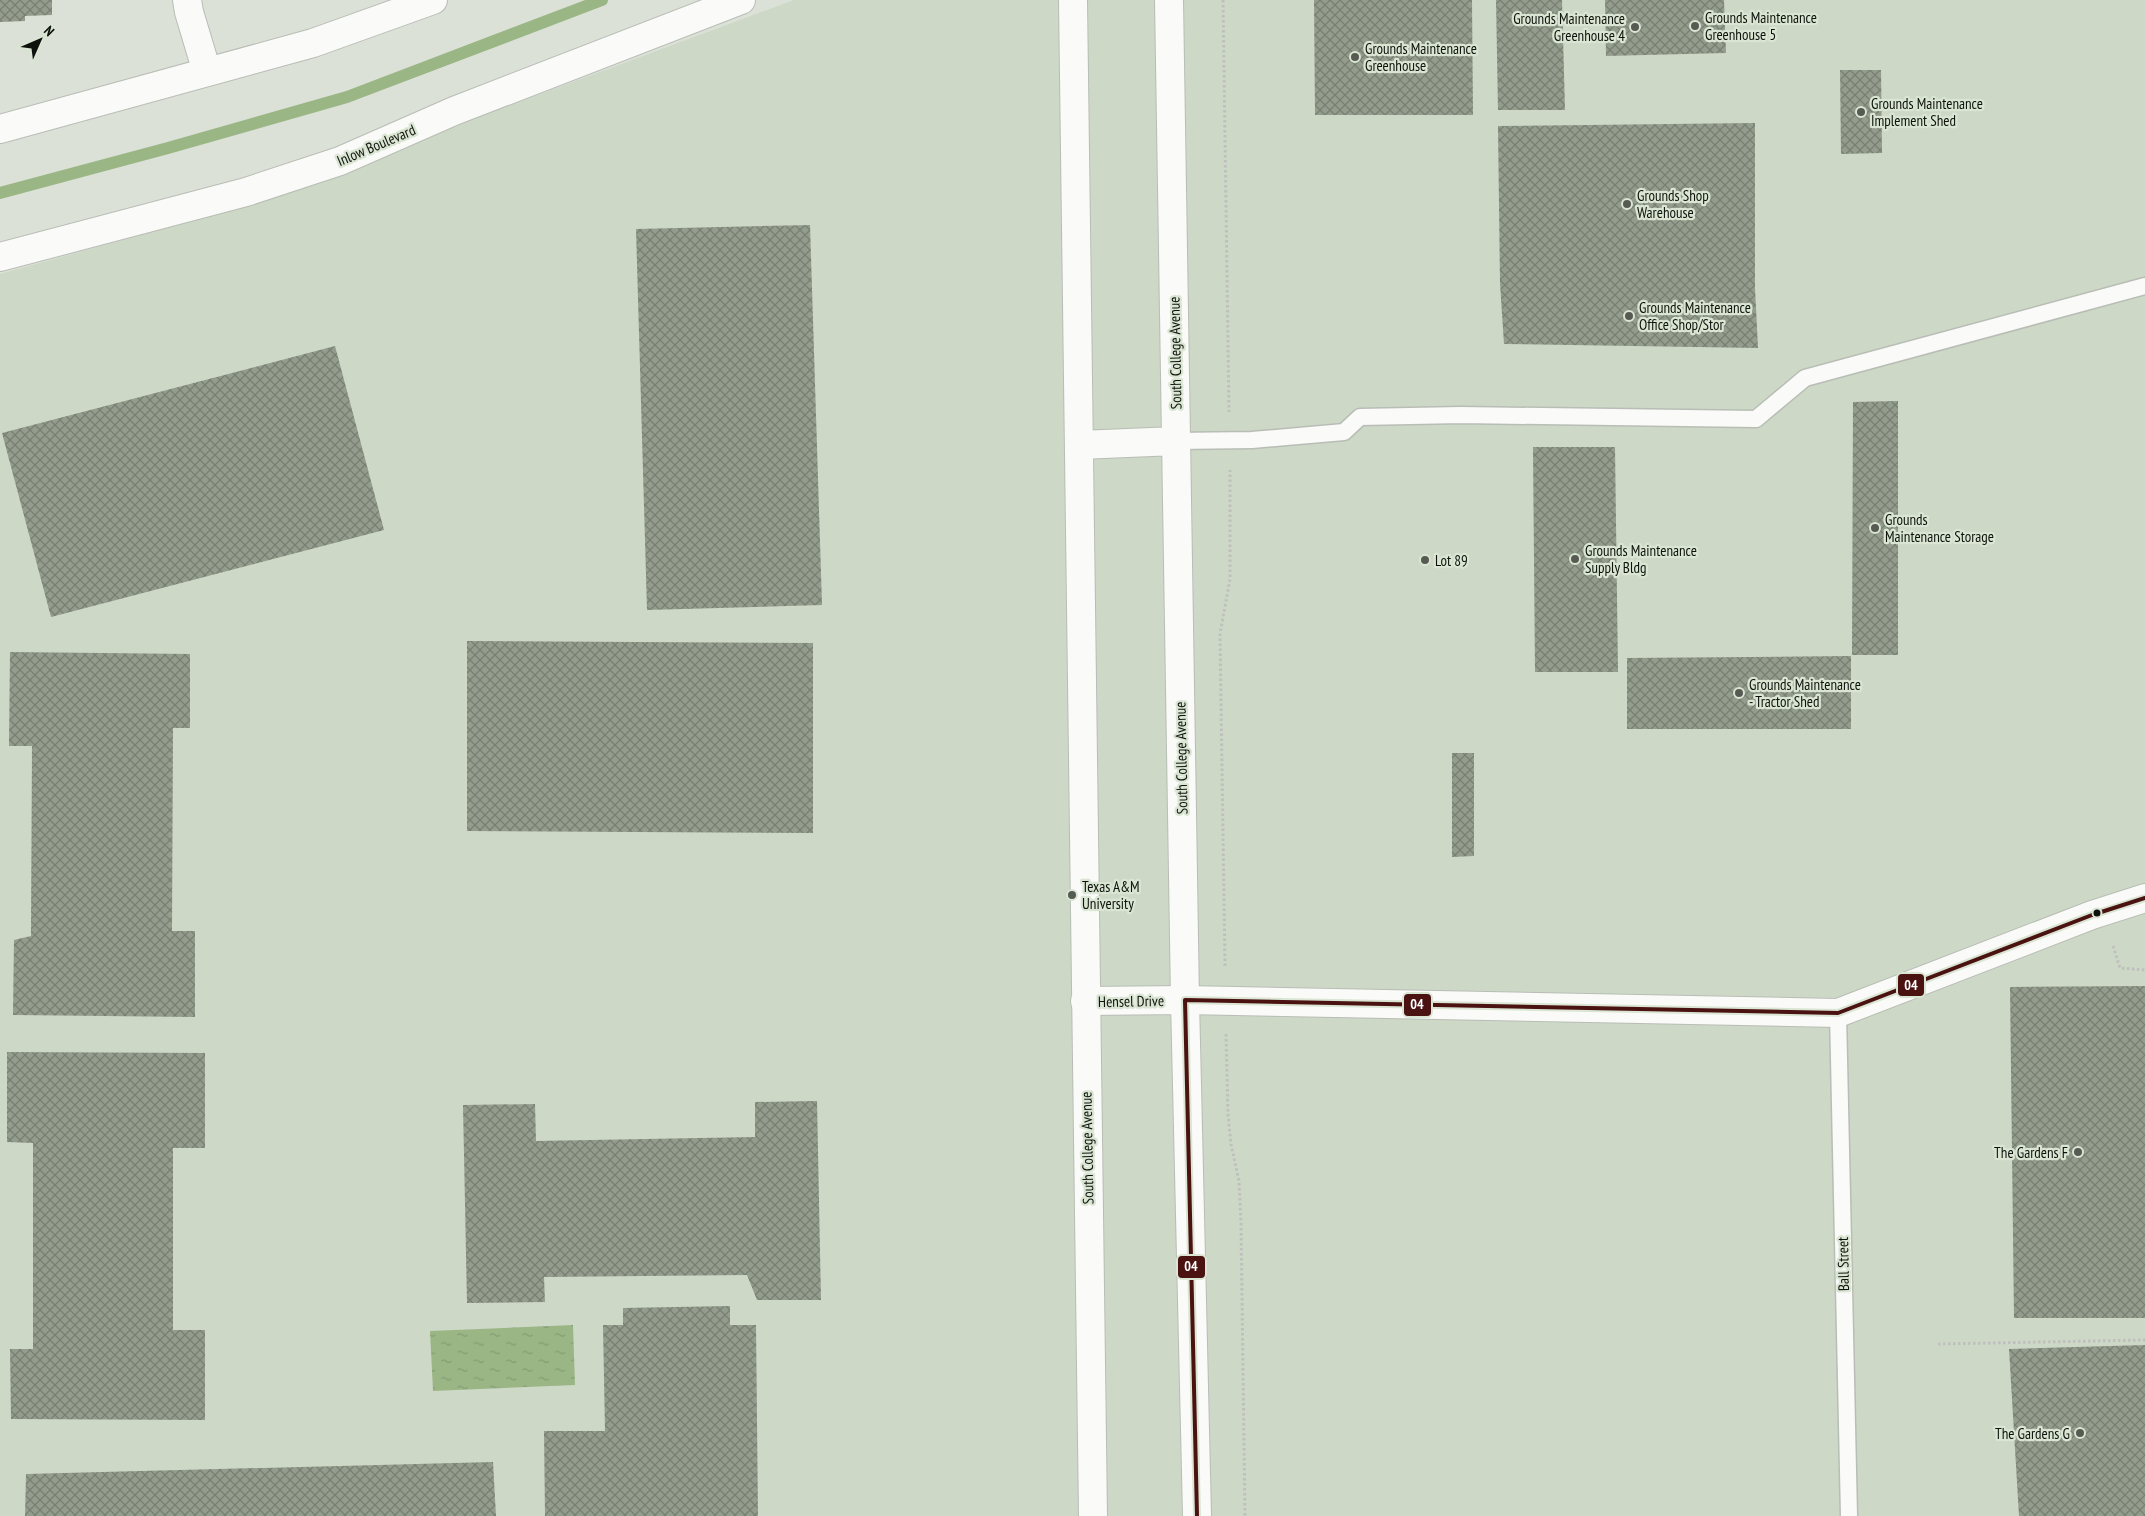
<svg xmlns="http://www.w3.org/2000/svg" width="2145" height="1516" viewBox="0 0 2145 1516" font-family="'PT Sans Narrow',sans-serif">
<defs>
<pattern id="water-ripples" width="26" height="14" patternUnits="userSpaceOnUse" patternTransform="scale(1.25)"><rect width="26" height="14" fill="#9ab685"/><path d="M2 4q2-2 4 0t4 0M15 11q2-2 4 0t4 0" fill="none" stroke="#849b72"/></pattern>
<pattern id="building-cross-hatch" width="8" height="8" patternUnits="userSpaceOnUse" patternTransform="scale(1.25)"><rect width="8" height="8" fill="#949d8d"/><path d="M0 0l8 8M0 8l8-8" fill="none" stroke="#777f72"/></pattern>
</defs>
<rect width="100%" height="100%" fill="#dbe1d7"/>
<path fill="#ced8c7" d="M794 0H2145V1516H0V274L216 214Z"/>
<path fill="url(#water-ripples)" d="M573 1325 575 1385 433 1391 430 1331Z"/>
<g fill="none" stroke-linecap="round" stroke-linejoin="round">
<path stroke="#9ab685" stroke-width="12" d="M0 193 168 148 347 97 602 0"/>
</g>
<path fill="url(#building-cross-hatch)" d="M0 0H52V15L25 16V21L0 22Z
M1314 0H1472L1473 115H1315Z
M1496 0H1562L1565 110H1498Z
M1605 0H1724L1726 53 1606 56Z
M1840 70H1881L1882 153 1841 154Z
M1755 123V288L1758 348 1504 344 1500 283 1498 126Z
M810 225 822 605 647 610 636 229Z
M335 346 384 530 51 617 2 433Z
M1898 401V655H1852L1853 402Z
M1533 447H1615L1618 672H1535Z
M467 641 813 643V833L467 831Z
M10 652 190 654V728H173L172 931H195V1017L13 1015 14 940 31 936 32 746H9Z
M1851 656V729H1627V658Z
M1452 753H1474V856L1452 857Z
M2145 986V1318H2014L2010 987Z
M7 1052 205 1053V1148H173V1330H205V1420L11 1419 10 1349H33V1143L7 1142Z
M817 1101 821 1300H757L747 1275 544 1277 545 1302 467 1303 463 1105 535 1104 536 1141 755 1137V1102Z
M730 1306V1325H756L758 1516H545L544 1431H605L603 1325H623V1308Z
M2145 1345V1516H2019L2009 1349Z
M493 1462 496 1516H25L26 1474Z"/>
<g fill="none" stroke-linecap="round" stroke-linejoin="round">
<g stroke="#b8bdb5" stroke-width="19">
<path id="lane" d="M1176 441 1252 440 1344 432 1360 417 1461 415 1756 419 1805 378 2145 286
M1838 1013 1849 1516"/>
</g>
<g stroke="#b8bdb5" stroke-width="30">
<path id="street" d="M187 0 189 12 207 72
M0 129 313 43 433 0
M0 257 246 192 340 161 454 111 741 0
M1085 1001 1185 1000 1838 1013 2092 915 2145 898"/>
</g>
<g stroke="#b8bdb5" stroke-width="30">
<path id="secondary" d="M1073 0 1093 1516
M1169 0 1185 1000 1197 1516
M1079 445 1176 441"/>
</g>
<path stroke="#bfc0be" stroke-width="3" stroke-dasharray="2.5 2.5" stroke-linecap="butt" d="M1223 0 1229 412
M2113 946 2120 968 2145 970
M1225 966 1220 634 1230 579V470
M1226 1034 1228 1114 1231 1144 1239 1181 1241 1223 1245 1516
M1938 1344 2145 1340"/>
<use href="#lane" stroke="#fafaf9" stroke-width="16"/>
<use href="#street" stroke="#fafaf9" stroke-width="28"/>
<use href="#secondary" stroke="#fafaf9" stroke-width="28"/>
<g stroke="#dae5d3" stroke-width="8">
<path id="bus-1" d="M1197 1516 1185 1000 1838 1013 2092 915 2145 898"/>
</g>
<use href="#bus-1" stroke="#4b1212" stroke-width="4"/>
</g>
<g fill="#565a53" stroke="#dae5d3" stroke-width="2">
<circle cx="1695" cy="26" r="5"/>
<circle cx="1635" cy="27" r="5"/>
<circle cx="1355" cy="57" r="5"/>
<circle cx="1861" cy="112" r="5"/>
<circle cx="1627" cy="204" r="5"/>
<circle cx="1629" cy="316" r="5"/>
<circle cx="1875" cy="528" r="5"/>
<circle cx="1575" cy="559" r="5"/>
<circle cx="1425" cy="560" r="5"/>
<circle cx="1739" cy="693" r="5"/>
<circle cx="1072" cy="895" r="5"/>
<circle cx="2078" cy="1152" r="5"/>
<circle cx="2080" cy="1433" r="5"/>
</g>
<circle fill="#0e120c" stroke="#dae5d3" stroke-width="2" cx="2097" cy="913" r="4.5"/>
<g text-anchor="middle" dominant-baseline="central" stroke-width="4.5" stroke-linejoin="round" paint-order="stroke">
<g font-size="15" fill="#0e120c" stroke="#dae5d3" text-anchor="start">
<text x="1705" y="17">Grounds Maintenance<tspan x="1705" dy="17">Greenhouse 5</tspan></text>
<text x="1625" y="18" text-anchor="end">Grounds Maintenance<tspan x="1625" dy="17">Greenhouse 4</tspan></text>
<text x="1365" y="48">Grounds Maintenance<tspan x="1365" dy="17">Greenhouse</tspan></text>
<text x="1871" y="103">Grounds Maintenance<tspan x="1871" dy="17">Implement Shed</tspan></text>
<text x="1637" y="195">Grounds Shop<tspan x="1637" dy="17">Warehouse</tspan></text>
<text x="1639" y="307">Grounds Maintenance<tspan x="1639" dy="17">Office Shop/Stor</tspan></text>
<text x="1885" y="519">Grounds<tspan x="1885" dy="17">Maintenance Storage</tspan></text>
<text x="1585" y="550">Grounds Maintenance<tspan x="1585" dy="17">Supply Bldg</tspan></text>
<text x="1435" y="560">Lot 89</text>
<text x="1749" y="684">Grounds Maintenance<tspan x="1749" dy="17">- Tractor Shed</tspan></text>
<text x="1082" y="886">Texas A&amp;M<tspan x="1082" dy="17">University</tspan></text>
<text x="2068" y="1152" text-anchor="end">The Gardens F</text>
<text x="2070" y="1433" text-anchor="end">The Gardens G</text>
</g>
<g font-size="15" fill="#0e120c" stroke="#dae5d3">
<text transform="translate(376 145) rotate(-23)">Inlow Boulevard</text>
<text transform="translate(1175 353) rotate(-91)">South College Avenue</text>
<text transform="translate(1181 758) rotate(-91)">South College Avenue</text>
<text transform="translate(1131 1001) rotate(-1)">Hensel Drive</text>
<text transform="translate(1087 1148) rotate(-91)">South College Avenue</text>
<text transform="translate(1843 1264) rotate(-91)">Ball Street</text>
</g>
</g>
<g stroke="#dae5d3" stroke-width="2">
<rect x="1897" y="973" width="28" height="24" rx="5" fill="#4b1212"/>
<rect x="1403" y="993" width="29" height="24" rx="5" fill="#4b1212"/>
<rect x="1177" y="1255" width="29" height="24" rx="5" fill="#4b1212"/>
</g>
<g font-size="14" text-anchor="middle" font-weight="bold" fill="#fff">
<text x="1911" y="990">04</text>
<text x="1417" y="1009">04</text>
<text x="1191" y="1271">04</text>
</g>
<g transform="translate(40 40) rotate(45)" stroke="#dae5d3" stroke-width="4" paint-order="stroke">
<path d="M0-4L9 19L0 12L-9 19Z" fill="#0e120c"/>
<text y="-8" font-size="14" font-weight="bold" text-anchor="middle" fill="#0e120c">N</text>
</g>
</svg>
